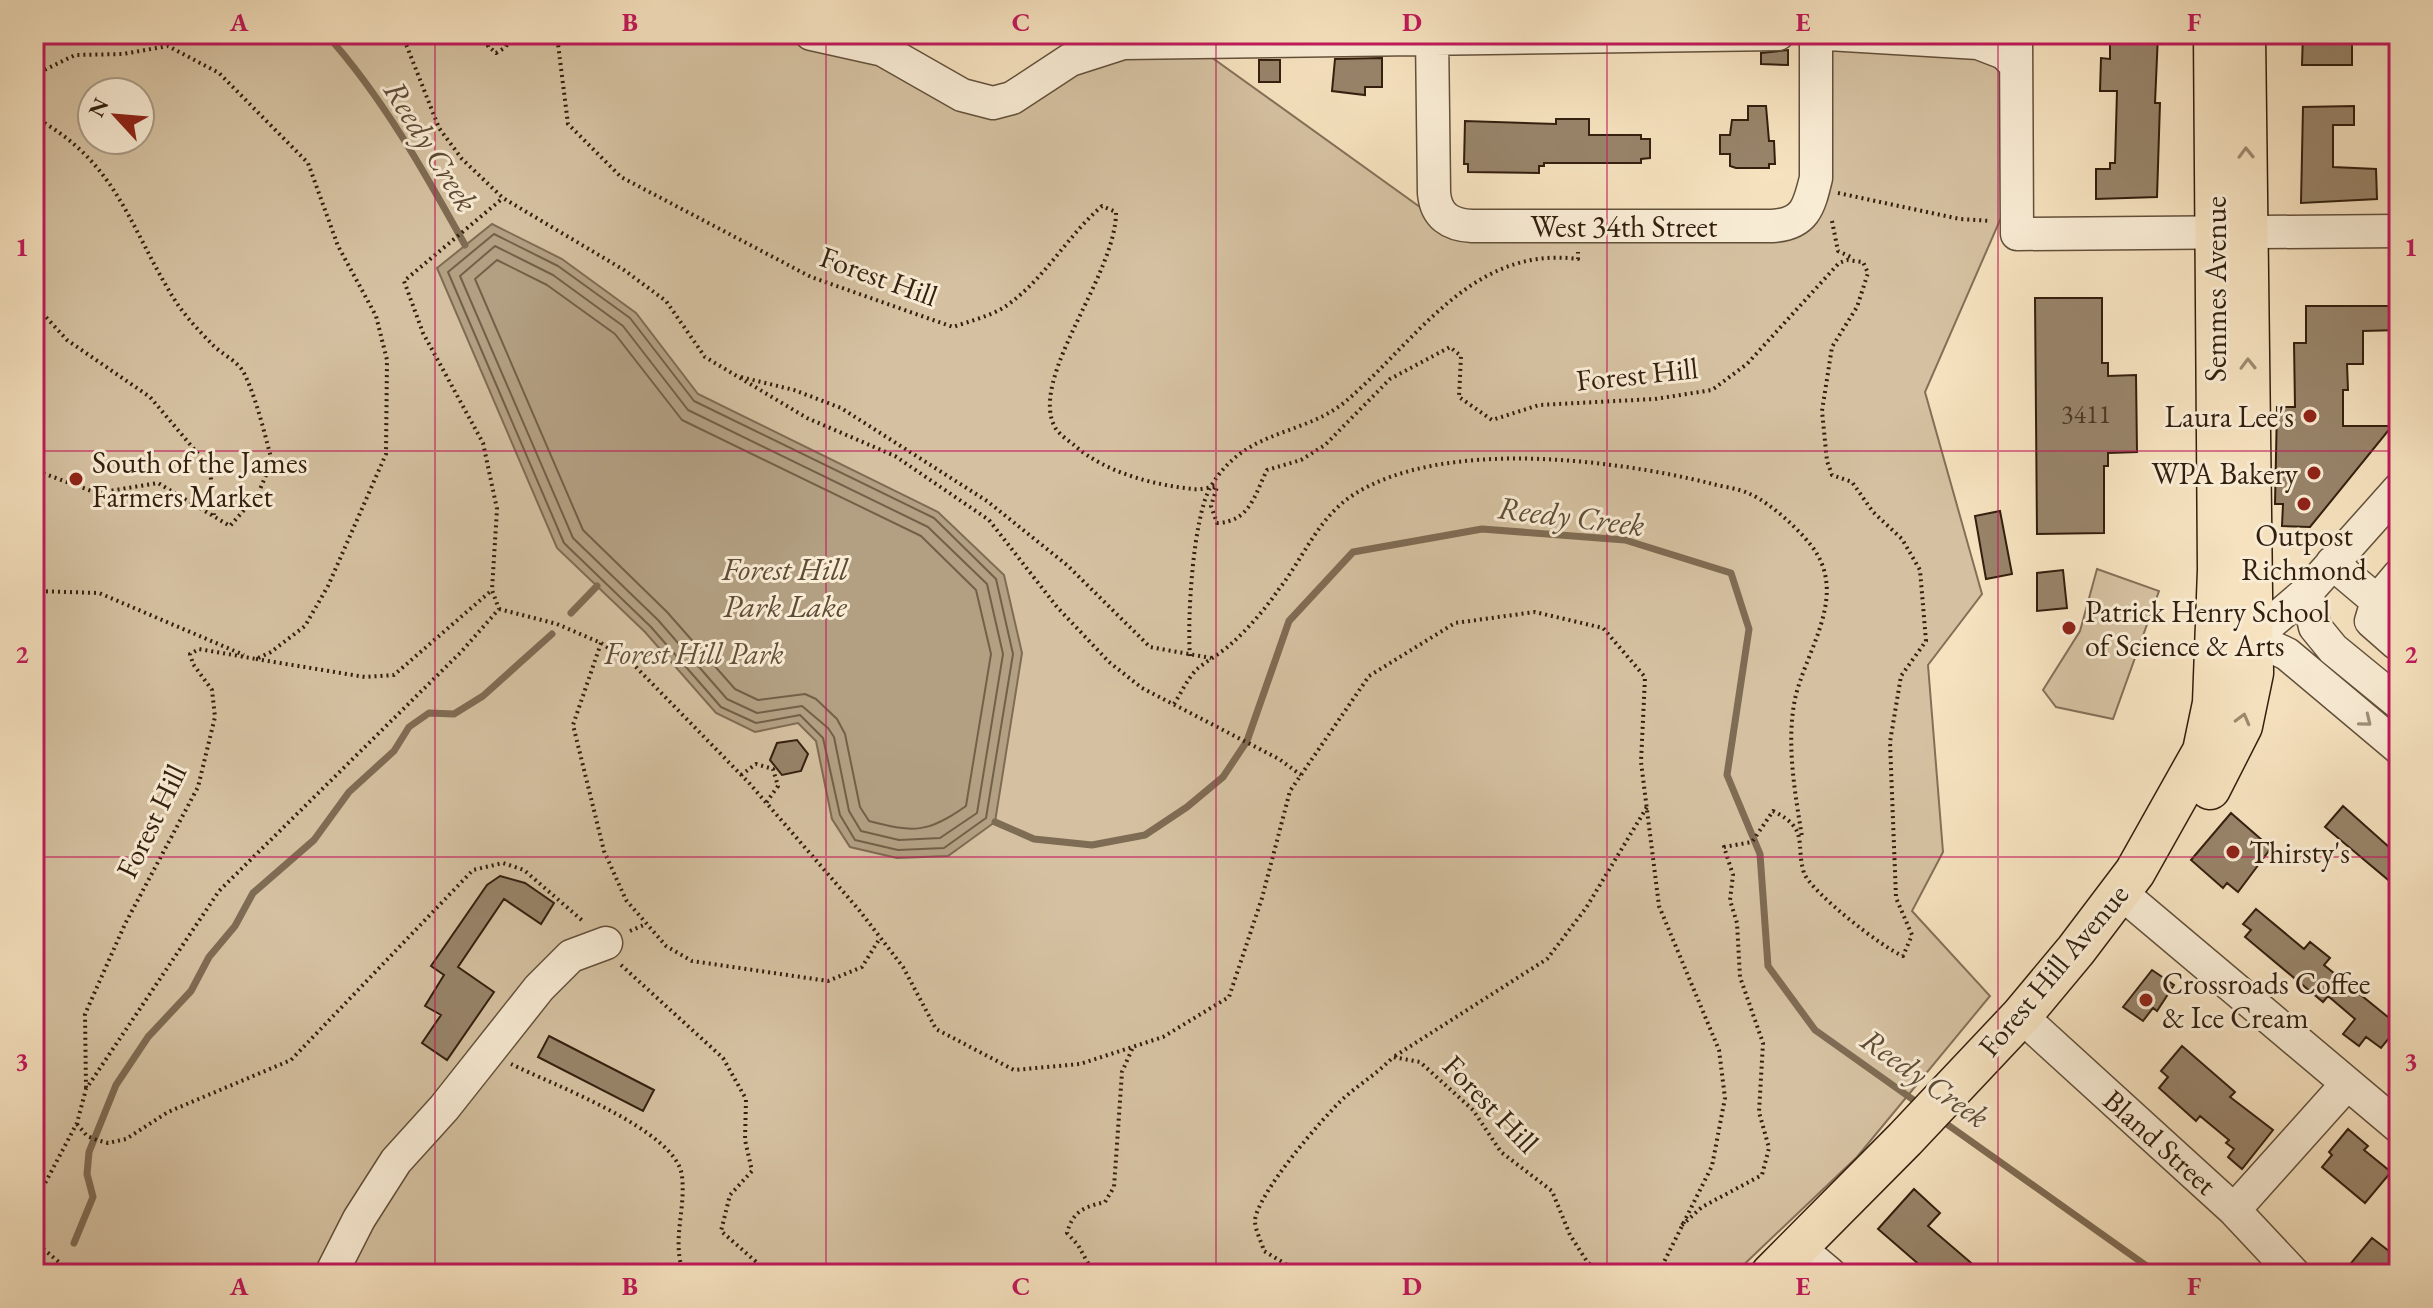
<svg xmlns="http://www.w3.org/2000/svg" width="2433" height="1308" viewBox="0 0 2433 1308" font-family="'EB Garamond',serif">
<rect width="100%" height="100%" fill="#f6e2bf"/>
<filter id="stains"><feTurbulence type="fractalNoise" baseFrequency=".0025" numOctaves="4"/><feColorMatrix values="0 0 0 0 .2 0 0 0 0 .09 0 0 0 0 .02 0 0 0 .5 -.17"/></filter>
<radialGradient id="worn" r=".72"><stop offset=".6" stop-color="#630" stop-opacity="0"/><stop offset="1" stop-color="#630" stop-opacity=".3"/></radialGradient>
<path fill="#d5c1a1" stroke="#847058" stroke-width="2" fill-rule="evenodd" d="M34 34H806L956 92 1029 87 1186 39 1445 225 1801 215 1817 34 2018 46 2014 188 1925 392 1982 594 1928 665 1943 852 1912 911 1990 996 1857 1157 1734 1274H34ZM92 92H140V140H92Z
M2097 569 2159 591 2113 719 2056 707 2043 690 2080 631Z"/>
<path fill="#b3a083" stroke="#7f6c54" stroke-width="2" d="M492 224 562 259 636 313 698 394 938 512 1004 575 1022 653 995 822 948 856 897 858 850 847 832 819 816 741 798 723 755 732 716 713 645 632 557 548 437 268Z"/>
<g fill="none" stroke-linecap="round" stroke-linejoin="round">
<path stroke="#726048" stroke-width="2" d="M494 234 558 266 630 318 694 401 934 518 996 579 1013 654 986 818 944 848 898 850 855 840 840 815 823 738 800 715 756 723 721 707 651 627 564 543 448 272Z
M495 246 553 275 623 326 688 410 928 527 987 584 1003 654 977 813 940 838 899 840 861 831 849 811 834 737 828 728 802 706 757 713 727 699 658 620 573 538 460 276Z
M497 260 547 285 615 334 682 420 921 536 976 590 991 654 966 806C928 833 914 833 869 821L860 807 845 734 837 719 816 699 805 694 758 700 735 689 667 612 583 530 475 279Z"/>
<path stroke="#7f6c54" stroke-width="7" d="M326 34C382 96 425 173 465 245
M571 613 597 586
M995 822 1034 839 1092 845 1145 835 1187 807 1223 777 1247 741 1289 621 1353 552 1482 529 1625 540 1731 573 1749 629 1727 775 1760 854 1768 966 1815 1030 1922 1106
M1941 1120 2158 1274
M74 1243 93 1197 87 1174 89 1152 116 1085 148 1037 191 991 209 957 235 926 253 893 314 840 349 792 394 751 409 727 429 713 454 714 483 696 552 634"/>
</g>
<path fill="#98846a" stroke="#321f0e" stroke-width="2" d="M2110 34H2158L2155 103H2160L2157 197 2096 199V169H2110V163H2115L2117 91H2100L2101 58 2110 59Z
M2303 34H2352V65H2302Z
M1788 50V65L1761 64V53Z
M1382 58V87H1365V95L1332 91 1335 59Z
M1259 60H1280V82H1259Z
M1748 106H1766L1769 141H1774L1775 164H1769V168H1736L1730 166V154H1720V135H1730L1732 120H1748Z
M2354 106V125H2333V167L2376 169 2377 199 2301 203 2303 107Z
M1556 119H1589V135H1641V139H1650V158L1641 159V163H1544V166H1539V173L1468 172V164H1464L1465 121 1556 124Z
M2035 298H2102V363H2108V376L2136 375 2137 452 2108 453V466H2104V533L2037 534Z
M2306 306H2399V330L2363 331V364H2347L2348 390H2343V426H2392L2310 527 2282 526 2283 504H2275L2277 407H2295L2294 343H2306Z
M2000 511 2012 574 1986 579 1975 516Z
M2063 570 2067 608 2037 611V573Z
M797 740 808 754 801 771 782 775 770 760 777 743Z
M2343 806 2399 856V889L2325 827Z
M2231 813 2271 848 2238 892 2227 883 2223 888 2191 860Z
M500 876 525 883 554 903 541 924 504 899 458 967 494 992 447 1060 422 1043 441 1015 425 1006 444 975 431 966 487 885Z
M2256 909 2304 949 2310 942 2330 958 2324 965 2399 1026 2381 1048 2366 1037 2359 1046 2343 1034 2355 1019 2328 996 2323 1002 2245 937 2251 930 2243 924Z
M2152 970 2174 985 2157 1011 2153 1008 2143 1021 2123 1007Z
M549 1036 654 1090 643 1111 538 1057Z
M2182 1046 2235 1092 2230 1097 2273 1130 2242 1169 2228 1157 2234 1149 2226 1143 2229 1140 2200 1116 2196 1121 2159 1088 2168 1077 2161 1071Z
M2348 1129 2368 1146 2364 1150 2391 1172 2365 1203 2322 1167 2332 1155 2329 1152Z
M1914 1189 1940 1213 1928 1226 1984 1274H1930L1878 1229Z
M2372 1238 2398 1258 2385 1274H2342Z"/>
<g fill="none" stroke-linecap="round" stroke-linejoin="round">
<g stroke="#63503a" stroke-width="35">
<path id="minor" d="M811 34 883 50 962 95 993 103 1012 98 1070 60 1123 43 1778 34
M1432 34 1434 193C1436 216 1450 225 1472 226H1772C1805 224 1809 207 1816 178V34
M1828 34 1978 43 2004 53 2016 65
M2016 34 2017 234 2399 231
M2332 563 2377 601 2399 575
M2307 592 2315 627 2333 649 2399 703
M2377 601 2371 621 2396 643
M2253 638 2287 654 2399 748
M2236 639 2253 638 2307 592 2399 489
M2120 892 2399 1127
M2021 1016 2234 1210 2294 1274
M2234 1210 2346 1085
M1798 1247 1830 1274
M331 1274 359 1219 396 1161 444 1108 539 988 571 956 606 943"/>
</g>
<g stroke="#321f0e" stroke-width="43">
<path id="major" d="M2210 789 2242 726 2253 673 2245 34
M1771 1274 1905 1139 2021 1016 2076 950 2135 872 2203 751 2213 703 2218 570 2214 34"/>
</g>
<path stroke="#321f0e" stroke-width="4" stroke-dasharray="2 4" stroke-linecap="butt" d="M402 34 439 128 462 159 503 198 624 270 666 301 705 357 807 418 895 456 989 520 1057 607 1109 662 1142 688 1279 759 1301 775
M494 34 488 46 496 53 506 47 512 34
M562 34 558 44 568 124 621 177 811 277 953 327C970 321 991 316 1006 306 1045 279 1067 236 1102 206L1116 212C1116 277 1026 380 1056 429 1060 435 1069 441 1074 445 1104 472 1153 485 1193 489 1200 490 1209 487 1217 487L1211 506 1217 523C1250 522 1255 494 1267 470L1301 460 1325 445 1390 379 1450 347 1461 356 1459 397 1492 420 1539 405 1655 399 1712 390 1747 364 1839 263 1847 260 1863 262 1868 273 1857 307 1832 347 1822 411 1827 461 1832 475 1852 482 1873 512 1902 539 1920 570 1926 641 1901 676 1890 742 1896 898 1912 935 1903 956C1884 949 1811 892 1804 873 1795 844 1810 829 1773 811L1752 842 1724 847 1733 875 1730 900 1737 923 1740 977 1763 1043 1759 1112 1769 1148 1762 1175 1702 1207 1681 1226
M34 75 75 55 123 54 168 46 219 73 308 163 338 246 376 316 387 360 386 454 328 586 305 626 271 652 256 659 199 649 190 654 193 664 212 690 215 717 198 787 125 924 85 1014 86 1089
M34 117C119 163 129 228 176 302 186 317 200 332 212 344 221 354 238 361 244 373 257 400 264 432 272 461L258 494 230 526 158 483 97 493 34 470
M1838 193 1960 219 1991 221
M1832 221 1838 251 1853 258
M34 304 67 340 150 397 183 436 210 468 214 515
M741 377 794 390 841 408 987 501 1067 565 1150 647 1211 658
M34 591 99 593 244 655
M499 609 557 624 601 643 634 665 750 784 859 910 903 967 936 1029 1014 1070 1080 1064 1163 1037 1229 997 1262 898 1290 791 1369 676 1455 623 1535 612 1603 628 1645 677 1641 762 1659 906 1719 1050 1725 1098 1712 1166 1658 1274
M601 643 573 725 604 851 626 900 666 946 692 961 828 981 862 967 880 938
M1190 656C1187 619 1193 519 1210 488 1244 428 1302 437 1345 402 1416 342 1471 245 1578 259V252
M256 659 365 677 394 675 492 590
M1174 704C1181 693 1188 678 1197 669 1208 660 1221 653 1231 644 1248 629 1266 608 1279 589 1304 557 1318 518 1353 495 1442 438 1611 459 1709 483 1722 487 1738 488 1750 494 1771 503 1805 534 1817 554 1845 601 1805 653 1795 699 1786 743 1795 793 1802 837
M741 775 756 764 773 769 778 786 766 803
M630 931 646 924
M621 965 723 1058 746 1099 745 1140 752 1171 730 1195 721 1231 770 1274
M1395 1056 1547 959 1586 908 1647 807
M511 1064C551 1084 677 1130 682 1176 686 1211 671 1241 684 1274
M77 1124 87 1136 97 1140 108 1143 126 1139 168 1112 291 1060 473 870 503 863 524 870 584 922
M34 1204 77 1123 86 1089 219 891 461 652 499 609 492 590 497 509 483 443 423 333 404 281 503 198
M34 1241 73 1274
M1094 1274 1078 1245 1067 1233C1073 1211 1084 1207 1105 1202L1114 1187 1122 1072 1133 1047
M1302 1274 1264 1251C1262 1243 1255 1230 1255 1221 1256 1195 1324 1116 1345 1097 1361 1083 1378 1073 1393 1057L1420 1062 1473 1110 1501 1152 1552 1191 1570 1235 1588 1263 1606 1274"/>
<use href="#minor" stroke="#f9ecd5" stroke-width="32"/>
<use href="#major" stroke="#f6e2bf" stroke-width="40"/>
</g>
<defs><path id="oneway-chevron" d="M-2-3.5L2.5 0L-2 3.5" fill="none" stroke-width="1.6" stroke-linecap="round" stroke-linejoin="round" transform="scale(2)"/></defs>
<g stroke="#9e8a6f">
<use href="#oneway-chevron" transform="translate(2246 153) rotate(-91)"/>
<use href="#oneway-chevron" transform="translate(2248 364) rotate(-91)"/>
<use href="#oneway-chevron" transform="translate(2243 719) rotate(-75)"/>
</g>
<use stroke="#9f907b" href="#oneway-chevron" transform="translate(2366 721) rotate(39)"/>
<path fill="none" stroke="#c2185b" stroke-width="2" stroke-opacity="0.55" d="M435 34V1274M826 34V1274M1216 34V1274M1607 34V1274M1998 34V1274M34 451H2399M34 857H2399"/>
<g fill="#8f2418" stroke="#f9ecd5" stroke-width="3">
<circle cx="2310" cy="416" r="8"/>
<circle cx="2314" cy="473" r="8"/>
<circle cx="76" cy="479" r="8"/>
<circle cx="2304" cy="504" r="8"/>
<circle cx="2069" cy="628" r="8"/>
<circle cx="2233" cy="852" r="8"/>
<circle cx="2146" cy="1000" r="8"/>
</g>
<g text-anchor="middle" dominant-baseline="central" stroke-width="6" stroke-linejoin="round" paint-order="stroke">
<g font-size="26" fill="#4c3825">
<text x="2086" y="414">3411</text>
</g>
<g font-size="30" fill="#321f0e" stroke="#f9ecd5">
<text x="1624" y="226">West 34th Street</text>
<text transform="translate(879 276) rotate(20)">Forest Hill</text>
<text transform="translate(2215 289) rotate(-90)">Semmes Avenue</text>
<text transform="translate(1637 374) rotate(-6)">Forest Hill</text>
<text transform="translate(151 821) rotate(-64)">Forest Hill</text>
<text transform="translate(2053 970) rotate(-50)">Forest Hill Avenue</text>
<text transform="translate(1491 1104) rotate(46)">Forest Hill</text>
<text transform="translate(2160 1142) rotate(42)">Bland Street</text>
</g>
<g font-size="30" fill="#321f0e" stroke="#f9ecd5" text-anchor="start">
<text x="2294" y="416" text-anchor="end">Laura Lee's</text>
<text x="92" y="462">South of the James<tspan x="92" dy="34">Farmers Market</tspan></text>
<text x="2298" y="473" text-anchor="end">WPA Bakery</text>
<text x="2304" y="535" text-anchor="middle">Outpost<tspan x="2304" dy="34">Richmond</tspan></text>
<text x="2085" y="611">Patrick Henry School<tspan x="2085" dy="34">of Science &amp; Arts</tspan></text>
<text x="2249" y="852">Thirsty's</text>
<text x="2162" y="983">Crossroads Coffee<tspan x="2162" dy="34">&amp; Ice Cream</tspan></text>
</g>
<g font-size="30" font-style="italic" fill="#63503a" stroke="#f9ecd5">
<text x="694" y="653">Forest Hill Park</text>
</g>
<g font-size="32" font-style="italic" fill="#5f4c37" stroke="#f9ecd5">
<text transform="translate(431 146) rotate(58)">Reedy Creek</text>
<text transform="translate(1571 516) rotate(7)">Reedy Creek</text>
<text x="785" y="569">Forest Hill<tspan x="785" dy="37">Park Lake</tspan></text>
<text transform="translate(1925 1078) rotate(35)">Reedy Creek</text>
</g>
</g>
<rect width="2433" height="1308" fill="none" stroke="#f6e2bf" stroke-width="88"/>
<g transform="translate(116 116) rotate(296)"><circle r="38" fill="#f9ecd5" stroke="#a99a85" stroke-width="2"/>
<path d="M0-6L14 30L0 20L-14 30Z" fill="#8f2418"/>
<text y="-12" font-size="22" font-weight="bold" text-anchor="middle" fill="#321f0e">N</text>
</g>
<rect x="44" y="44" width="2345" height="1220" fill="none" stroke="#c2185b" stroke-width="3"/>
<g font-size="26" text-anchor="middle" font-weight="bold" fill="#c2185b">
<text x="239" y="31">A</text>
<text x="630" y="31">B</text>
<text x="1021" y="31">C</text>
<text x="1412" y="31">D</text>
<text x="1803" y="31">E</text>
<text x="2194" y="31">F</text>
<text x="22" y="256">1</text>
<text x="2411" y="256">1</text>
<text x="22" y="663">2</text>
<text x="2411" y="663">2</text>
<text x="22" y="1070">3</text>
<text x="2411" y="1070">3</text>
<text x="239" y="1295">A</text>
<text x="630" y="1295">B</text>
<text x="1021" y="1295">C</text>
<text x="1412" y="1295">D</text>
<text x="1803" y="1295">E</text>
<text x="2194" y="1295">F</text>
</g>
<rect width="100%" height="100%" filter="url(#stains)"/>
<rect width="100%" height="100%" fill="url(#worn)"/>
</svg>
